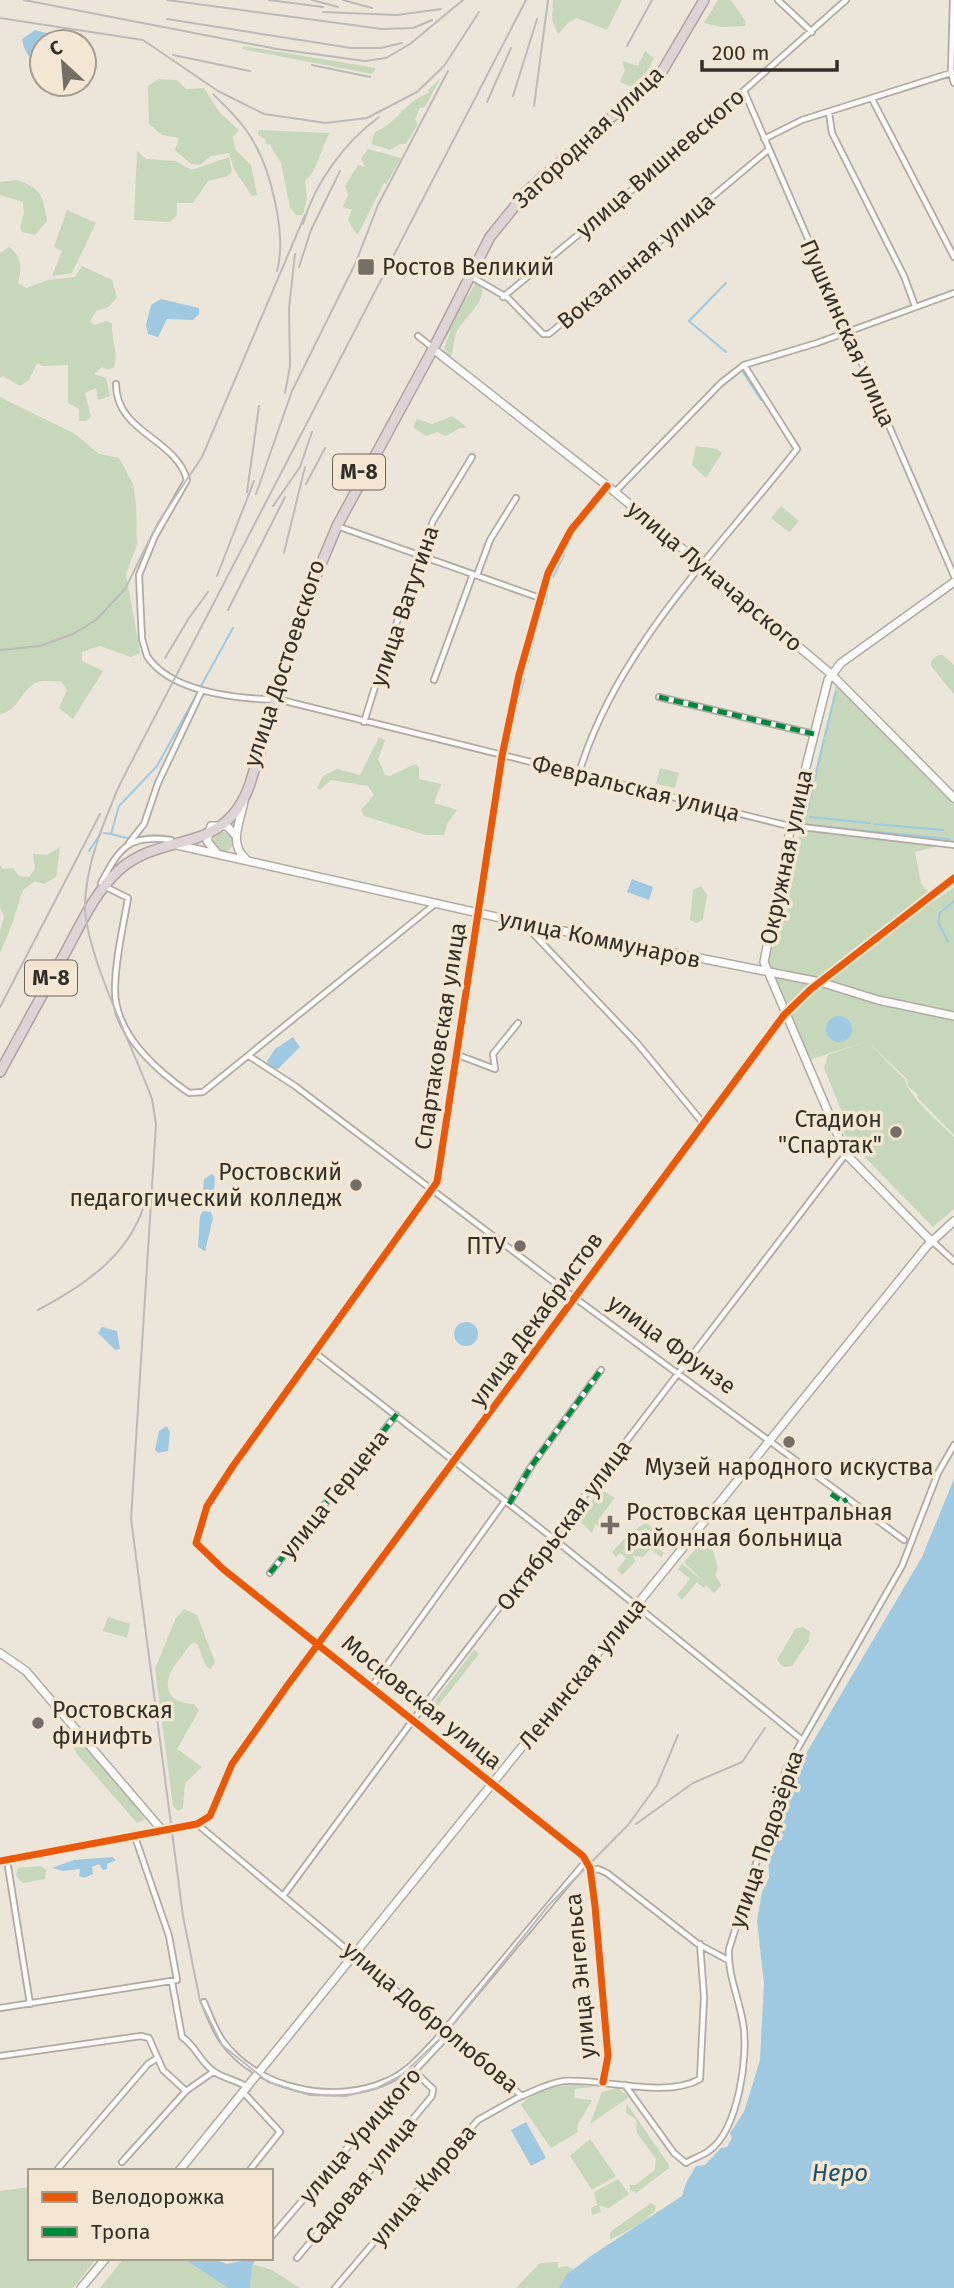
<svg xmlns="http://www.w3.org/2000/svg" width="954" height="2288" viewBox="0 0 954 2288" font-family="'Fira Sans',sans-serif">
<rect width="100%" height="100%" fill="#ece5da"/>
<path fill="#c6d7bb" d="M553 0H622L607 30 577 18 568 23 558 34 552 19Z
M718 0H731L746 22 745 26 721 27 704 23Z
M243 46 376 68 372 74 242 49Z
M645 51 654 58 646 73 632 87 620 82 625 70 622 61 638 66Z
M159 79 177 80 186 89 204 88 219 112 239 130 233 137 235 149 251 165 257 195 252 196 234 169 229 153 211 156 200 165 191 164 175 150 179 138 162 135 149 124 148 86Z
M440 79 425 107 420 108 415 119 418 124 406 144H400L390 150 371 144 375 132C395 125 406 100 429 93L428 90Z
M259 130 329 133 313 172 305 181 307 199 303 215H296L290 207 281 163 270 145 266 144 265 139 258 135Z
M368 149 401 158 386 184 384 183 358 234H356L348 220 352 210 343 207 348 195 345 186 358 165 365 167 361 158Z
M137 151 146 159 175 161 192 170 229 157 232 172 228 176 208 181 193 203H177V215L170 222 134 220Z
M17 180C42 189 43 196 47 221L35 235 22 232 20 226 24 214 23 202 0 195V182Z
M67 210 96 223 72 273 52 276 62 251 54 247Z
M9 247C22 257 22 268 18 283L26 288 48 280 75 277 82 266 112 280 117 298 108 307 96 311 90 322 95 325 106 321 112 323C111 341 119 352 114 367L108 370 102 367 94 374 106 378 110 396 98 400 96 388 85 393 91 417 86 421H79V409L68 403V365L42 366 37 363 29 380 20 386 3 376 0 378V253Z
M473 282 464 303 476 282 482 288C484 303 465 317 457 331 452 339 455 351 450 357L443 353 444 350 451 354 444 348 451 330 445 339H442L469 284Z
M0 397 75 434 99 454 119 458 133 484 136 504 137 545 126 574 140 653 131 657 100 646 82 652V661L103 671 73 719 59 708 67 690 61 681C54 682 44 680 38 682 21 688 19 711 0 714Z
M452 416 468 428H460L446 436 437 432 426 436 413 427 417 419 432 424Z
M696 446 717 449 722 453 706 478 692 465Z
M781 506 799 521 789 532 771 518Z
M938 655H943L954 665V694L931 666V661Z
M836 685 954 802V842L915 852 921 883 935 901 954 887V1135L918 1098V1095L908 1086 907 1079 869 1043 905 1080C909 1097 940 1123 954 1137V1209L933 1227 847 1139 838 1119 842 1112 824 1068 828 1055 868 1041 806 1061 766 973Z
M379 737 385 740 378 759 385 775 390 776 415 764 419 767V779L441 784 434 803 457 810 447 824 444 835H426L364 816 361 810 374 795 368 786 331 780 320 790 317 788 323 776 337 769 360 775Z
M660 768 679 773 675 788 656 784Z
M213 842a10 10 0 1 1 20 0a10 10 0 1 1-20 0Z
M60 847 56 877 44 884 35 881 23 890C16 910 11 931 0 952V931L4 916 0 908V865L3 869 13 868 19 876 29 877 35 869 33 854 47 855Z
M701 886 707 895 703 919 697 923 690 920 693 890Z
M601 1489 615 1498 598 1520 605 1526 602 1529 595 1524 592 1533 578 1519Z
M647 1522 660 1538 654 1545 664 1553 661 1557 651 1549 643 1557 633 1556 635 1562 622 1575 617 1570 626 1558 620 1553 616 1557 612 1552 631 1532Z
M702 1541 712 1548 718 1568 715 1575 721 1585 714 1593 706 1585 704 1588 697 1582 682 1600 677 1595 690 1579 678 1569 682 1564 707 1584 684 1563Z
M184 1609 197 1615 215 1662 210 1669 206 1666 198 1645 194 1642C186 1647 186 1652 180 1659 161 1679 163 1703 194 1704L199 1710 177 1749 202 1767 185 1783 183 1808 178 1811 173 1806 155 1669 176 1618Z
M108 1617 130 1624 127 1638 103 1631Z
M803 1627 810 1632 809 1641 792 1666 783 1667 777 1660 795 1629Z
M474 1650 479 1654 438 1706 434 1702Z
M77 1739 126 1793 145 1819 137 1823 77 1754 72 1744Z
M41 1866 46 1870 45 1879 23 1883 16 1876 18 1868Z
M579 2085 596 2087 575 2089 574 2098 592 2100 577 2126 578 2132 551 2148 521 2105C534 2090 560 2085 579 2085Z
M617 2088 629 2097 590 2124 602 2092Z
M627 2104 669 2165V2168L636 2193 630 2190V2185H635L655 2170 656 2159 637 2133 636 2119 626 2113Z
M590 2139 616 2176 592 2190 570 2156Z
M618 2179 629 2194 609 2208 599 2206 601 2212 592 2215 591 2208 597 2205 594 2192Z
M30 2187V2258H97L73 2288H0V2191Z
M651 2203 656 2206 655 2211 640 2224 610 2240V2232Z
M124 2258H183L228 2288H100Z
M558 2262V2268L567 2266 573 2269 559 2288H516L540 2263Z
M252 2264 272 2270 300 2288H250Z"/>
<path fill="#9ec9e0" d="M35 30 69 39 79 37 88 44 90 51 84 58V42H42V67C30 58 25 55 22 39Z
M161 299 199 308V314L193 320 167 319 158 337 148 334 146 325 151 305Z
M632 879 653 887 649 900 627 892Z
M826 1029a13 13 0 1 1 26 0a13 13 0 1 1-26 0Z
M293 1037 300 1047 278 1069 268 1066 267 1061 275 1049Z
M212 1174 215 1177 213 1206 205 1208 202 1204 204 1179Z
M203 1211 211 1212 213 1218 205 1251 198 1247 200 1216Z
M454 1334a12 12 0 1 1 24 0a12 12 0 1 1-24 0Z
M102 1327 117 1331 120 1349 115 1350 98 1333Z
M167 1426 170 1432 168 1451 158 1453 155 1450 159 1431Z
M954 1479V2288H559L566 2275 591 2256 682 2196 686 2183 696 2166 705 2165 721 2148 727 2147 732 2138 730 2133 744 2112 760 2060 764 1983 757 1921 762 1892 769 1878 768 1850 779 1828 785 1797 804 1757 922 1557Z
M112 1857 116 1860 107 1864V1869L103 1870 99 1864 92 1867 93 1874 84 1878 79 1876 80 1869 63 1871 52 1868 74 1860Z
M526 2122 546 2158 531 2166 511 2130Z
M183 2258H210L227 2264 257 2258 252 2266 250 2288H228Z"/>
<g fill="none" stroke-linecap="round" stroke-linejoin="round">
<path stroke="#9ec9e0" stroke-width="2" d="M726 283 689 321 726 352
M743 372 761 400
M553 577 564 555
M545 604 547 595
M528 662 534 639
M201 686 233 628
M519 698 524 679
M825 736 836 692
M509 747 516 706
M807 811 824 740
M810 817 870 823
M874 824 943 830
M806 825 949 839
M104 833 111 834 119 806 157 766 197 694
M111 834 127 838
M89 851 101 833
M948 942 938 922 940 913 954 901"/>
<g stroke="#b0aaa2" stroke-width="8">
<path id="street" d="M778 0 812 32
M953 0 951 73 954 83
M744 91 954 576
M872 99 954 257
M829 113 832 133 904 276 915 306
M764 139 802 120 954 72
M470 276 508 298 543 334H549L768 150
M503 297 625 196 846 0
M418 336 433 348
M116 384C116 433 176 438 187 480L155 536 139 575 142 639 147 656C171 693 240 699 281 700L785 825 954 845
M615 492 721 383 744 365 817 343 954 293
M337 526 540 598
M477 575 490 540 516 498
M434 680 473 574
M659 697 814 734
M364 722 384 658 433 521 472 457
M579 773C617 647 718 550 797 449L744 365
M129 843 144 824 158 783 201 692
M101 883C120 847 129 834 171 840
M104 886 128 898C123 928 115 960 115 990 115 1034 156 1070 189 1093L203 1092 435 904
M524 924 637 1043 703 1123
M458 1055 495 1069 493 1054 518 1023
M249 1056 295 1086 575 1298 904 1540
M932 1241 954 1261
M314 1352 554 1539 801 1739
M509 1504 530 1468 601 1370
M270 1573 396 1415
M372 1686 505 1501
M197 1824 522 2096C536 2090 549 2083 564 2081 602 2078 666 2099 700 2079L704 1997 700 1944
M7 1860 30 2004
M590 1871 598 1869 607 1873 698 1944 728 1960
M283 1896 413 1720 846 1154
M172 1982 182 2037C195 2045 199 2060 212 2070 222 2079 237 2079 248 2088
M204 2002C209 2014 214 2028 222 2040 257 2090 335 2105 387 2081 408 2072 421 2056 436 2040L586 1861
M0 2008 177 1980 169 1936 134 1834
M0 2056 141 2036 149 2038 163 2070 186 2091
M603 2082 608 2056 595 1906 590 1868 583 1856 223 1569 196 1543 207 1506 233 1466 437 1182 502 756 519 675 548 573 571 530 607 486
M625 2085 674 2153 686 2163C693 2158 703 2156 710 2150 738 2129 749 2056 743 2023 739 1998 727 1973 729 1949L786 1769 902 1566 938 1473 954 1445
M244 2093 280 2132 249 2171
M122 2162 186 2091 213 2072
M56 2171 148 2064 156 2059
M272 2236 393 2094 449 2034
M297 2258 432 2096 433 2089 415 2072
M335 2288 478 2120 521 2096"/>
</g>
<g stroke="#b0aaa2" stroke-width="10">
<path id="secondary" d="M433 349 615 492 831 674 954 798
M244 801C241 819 228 844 245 858
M177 845 523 923 820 982 878 1000 954 1016
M216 852 207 841 211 826H227L236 836
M931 1241 846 1154 764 962 791 826 828 680 841 663 954 582
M0 1653 26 1671 161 1829
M0 1861 197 1824 210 1816 232 1764 287 1686 784 1015 811 989 954 878
M179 2171 927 1246 954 1221
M81 2288 106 2258"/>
</g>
<g stroke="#b0a2a0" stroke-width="12">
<path id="highway" d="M0 1072C21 1033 43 994 64 955 80 926 94 893 119 870 164 830 224 857 250 784L304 605 337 526 433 349 490 237 528 190 660 75 704 0"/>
</g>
<use href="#street" stroke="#fcfbf9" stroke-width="4.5"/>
<use href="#secondary" stroke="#fcfbf9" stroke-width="7"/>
<use href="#highway" stroke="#ded4d5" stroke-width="9"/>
<path stroke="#bcbab8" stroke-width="2" d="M24 0 277 49 365 61 386 58 410 44 463 0
M167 0 382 29 413 28 432 20
M269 0 323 7
M312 0 338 7
M343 0 372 8
M526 0 120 784C104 821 85 866 85 907 86 955 134 1050 152 1099L156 1124 131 1519 183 1916 200 2001 222 2045 268 2082 310 2095 346 2096 377 2088 402 2075 447 2032 548 1906 628 1825 657 1785 678 1735
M323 12 397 15 441 9
M0 18 143 40 218 91 264 114 326 123 367 118 417 92 444 66 479 12
M167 19 351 48H381L402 43
M627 46 652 0
M173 55 250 71
M312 65 370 77
M213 94C227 108 242 122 252 139 271 170 287 235 277 271
M513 96 537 19
M487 102 511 48
M534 106 548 0
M303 224C315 182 345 142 379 117
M299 267 311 230 340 171
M285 393 290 366 289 308 295 254
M306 484 325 448
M247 492 259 406
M256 494 292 391 356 262 378 205 448 71
M273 506 300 467 312 432
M284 553 305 467
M217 576 254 481
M228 610 285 497
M0 650 40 646 73 634 96 620 125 589 159 521 202 457 305 215
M165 658 189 618 208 592
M0 1007 100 814
M38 1310C87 1284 134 1252 147 1195
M636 1824 693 1783 742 1762 765 1728"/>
<path stroke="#00873e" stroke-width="5" stroke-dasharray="10 5" stroke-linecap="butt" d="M659 697 814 734
M831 1494 843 1502 847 1499
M509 1504 530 1468 601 1370
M270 1573 397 1414"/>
<g stroke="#f3e6d3" stroke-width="11">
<path id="cycleway" d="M0 1861 197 1824 210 1816 232 1764 287 1686 784 1015 811 989 954 878
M603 2082 608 2056 595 1906 590 1868 583 1856 223 1569 196 1543 207 1506 233 1466 437 1182 502 756 519 675 548 573 571 530 607 486"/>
</g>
<use href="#cycleway" stroke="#e8590c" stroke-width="7"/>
</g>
<g fill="#746e66" stroke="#f3e6d3" stroke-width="2.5">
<rect x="357" y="258" width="18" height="18" rx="3.5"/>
<circle cx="896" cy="1132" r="7"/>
<circle cx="356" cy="1185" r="7"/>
<circle cx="520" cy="1246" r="7"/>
<circle cx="789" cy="1442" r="7"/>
<path d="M606.5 1514.5h7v7h7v7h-7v7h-7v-7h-7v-7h7z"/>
<circle cx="38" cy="1723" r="7"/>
</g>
<g text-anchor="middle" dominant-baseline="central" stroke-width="7" stroke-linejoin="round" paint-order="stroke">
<g fill="#f3e6d3" stroke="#6d655b" stroke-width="2">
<rect x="333" y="454.5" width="52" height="35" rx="5"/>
<rect x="25" y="960.5" width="52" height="35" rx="5"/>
</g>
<g font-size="21" font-weight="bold" fill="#332e27">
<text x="359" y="472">М-8</text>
<text x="51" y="978">М-8</text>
</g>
<g font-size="23" fill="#332e27" stroke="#f3e6d3">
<text transform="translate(588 137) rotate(-43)">Загородная улица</text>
<text transform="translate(660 163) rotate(-41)">улица Вишневского</text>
<text transform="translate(636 261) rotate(-40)">Вокзальная улица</text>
<text transform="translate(848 333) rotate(66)">Пушкинская улица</text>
<text transform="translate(715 576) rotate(40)">улица Луначарского</text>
<text transform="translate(404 606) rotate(-71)">улица Ватутина</text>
<text transform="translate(284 663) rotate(-72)">улица Достоевского</text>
<text transform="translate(636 788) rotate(14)">Февральская улица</text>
<text transform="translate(786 857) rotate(-78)">Окружная улица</text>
<text transform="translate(600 939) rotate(12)">улица Коммунаров</text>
<text transform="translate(440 1036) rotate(-81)">Спартаковская улица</text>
<text transform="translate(536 1319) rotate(-54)">улица Декабристов</text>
<text transform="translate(672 1344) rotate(36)">улица Фрунзе</text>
<text transform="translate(334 1494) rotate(-51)">улица Герцена</text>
<text transform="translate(564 1525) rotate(-53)">Октябрьская улица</text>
<text transform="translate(582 1673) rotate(-51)">Ленинская улица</text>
<text transform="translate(422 1702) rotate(39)">Московская улица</text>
<text transform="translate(766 1839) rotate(-71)">улица Подозёрка</text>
<text transform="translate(580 1976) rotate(-95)">улица Энгельса</text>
<text transform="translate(431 2017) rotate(40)">улица Добролюбова</text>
<text transform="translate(360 2135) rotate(-49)">улица Урицкого</text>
<text transform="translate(361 2180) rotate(-50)">Садовая улица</text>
<text transform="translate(423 2185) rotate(-50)">улица Кирова</text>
</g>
<g font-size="23" fill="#332e27" stroke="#f3e6d3" text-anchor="start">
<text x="382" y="267">Ростов Великий</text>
<text x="882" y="1119" text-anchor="end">Стадион<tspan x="882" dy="26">"Спартак"</tspan></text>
<text x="342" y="1172" text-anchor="end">Ростовский<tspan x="342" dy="26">педагогический колледж</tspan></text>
<text x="506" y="1246" text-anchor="end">ПТУ</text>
<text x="789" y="1467" text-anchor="middle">Музей народного искуства</text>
<text x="626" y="1512">Ростовская центральная<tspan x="626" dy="26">районная больница</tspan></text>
<text x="52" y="1710">Ростовская<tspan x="52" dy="26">финифть</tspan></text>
</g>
<g font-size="24" font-style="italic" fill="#1c4f69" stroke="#f3e6d3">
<text x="840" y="2173">Неро</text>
</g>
</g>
<rect x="28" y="2169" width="245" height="91" fill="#f3e6d3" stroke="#a69c8e" stroke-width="2"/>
<rect x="42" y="2192" width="35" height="10" fill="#e8590c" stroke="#a69c8e" stroke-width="2"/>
<text x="91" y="2204" font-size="21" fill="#332e27">Велодорожка</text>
<rect x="42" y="2227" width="35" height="10" fill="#00873e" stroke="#a69c8e" stroke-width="2"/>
<text x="91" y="2239" font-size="21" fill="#332e27">Тропа</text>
<g transform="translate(63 63) rotate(334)"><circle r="33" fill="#f3e6d3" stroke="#a69c8e" stroke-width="2"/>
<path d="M0-5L12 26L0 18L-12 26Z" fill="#746e66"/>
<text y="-10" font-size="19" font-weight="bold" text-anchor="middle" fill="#332e27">С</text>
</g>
<path d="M702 60v10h135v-10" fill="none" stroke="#332e27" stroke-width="3.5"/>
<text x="712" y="60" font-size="21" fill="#332e27" stroke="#f3e6d3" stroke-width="5" paint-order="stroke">200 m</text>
</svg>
